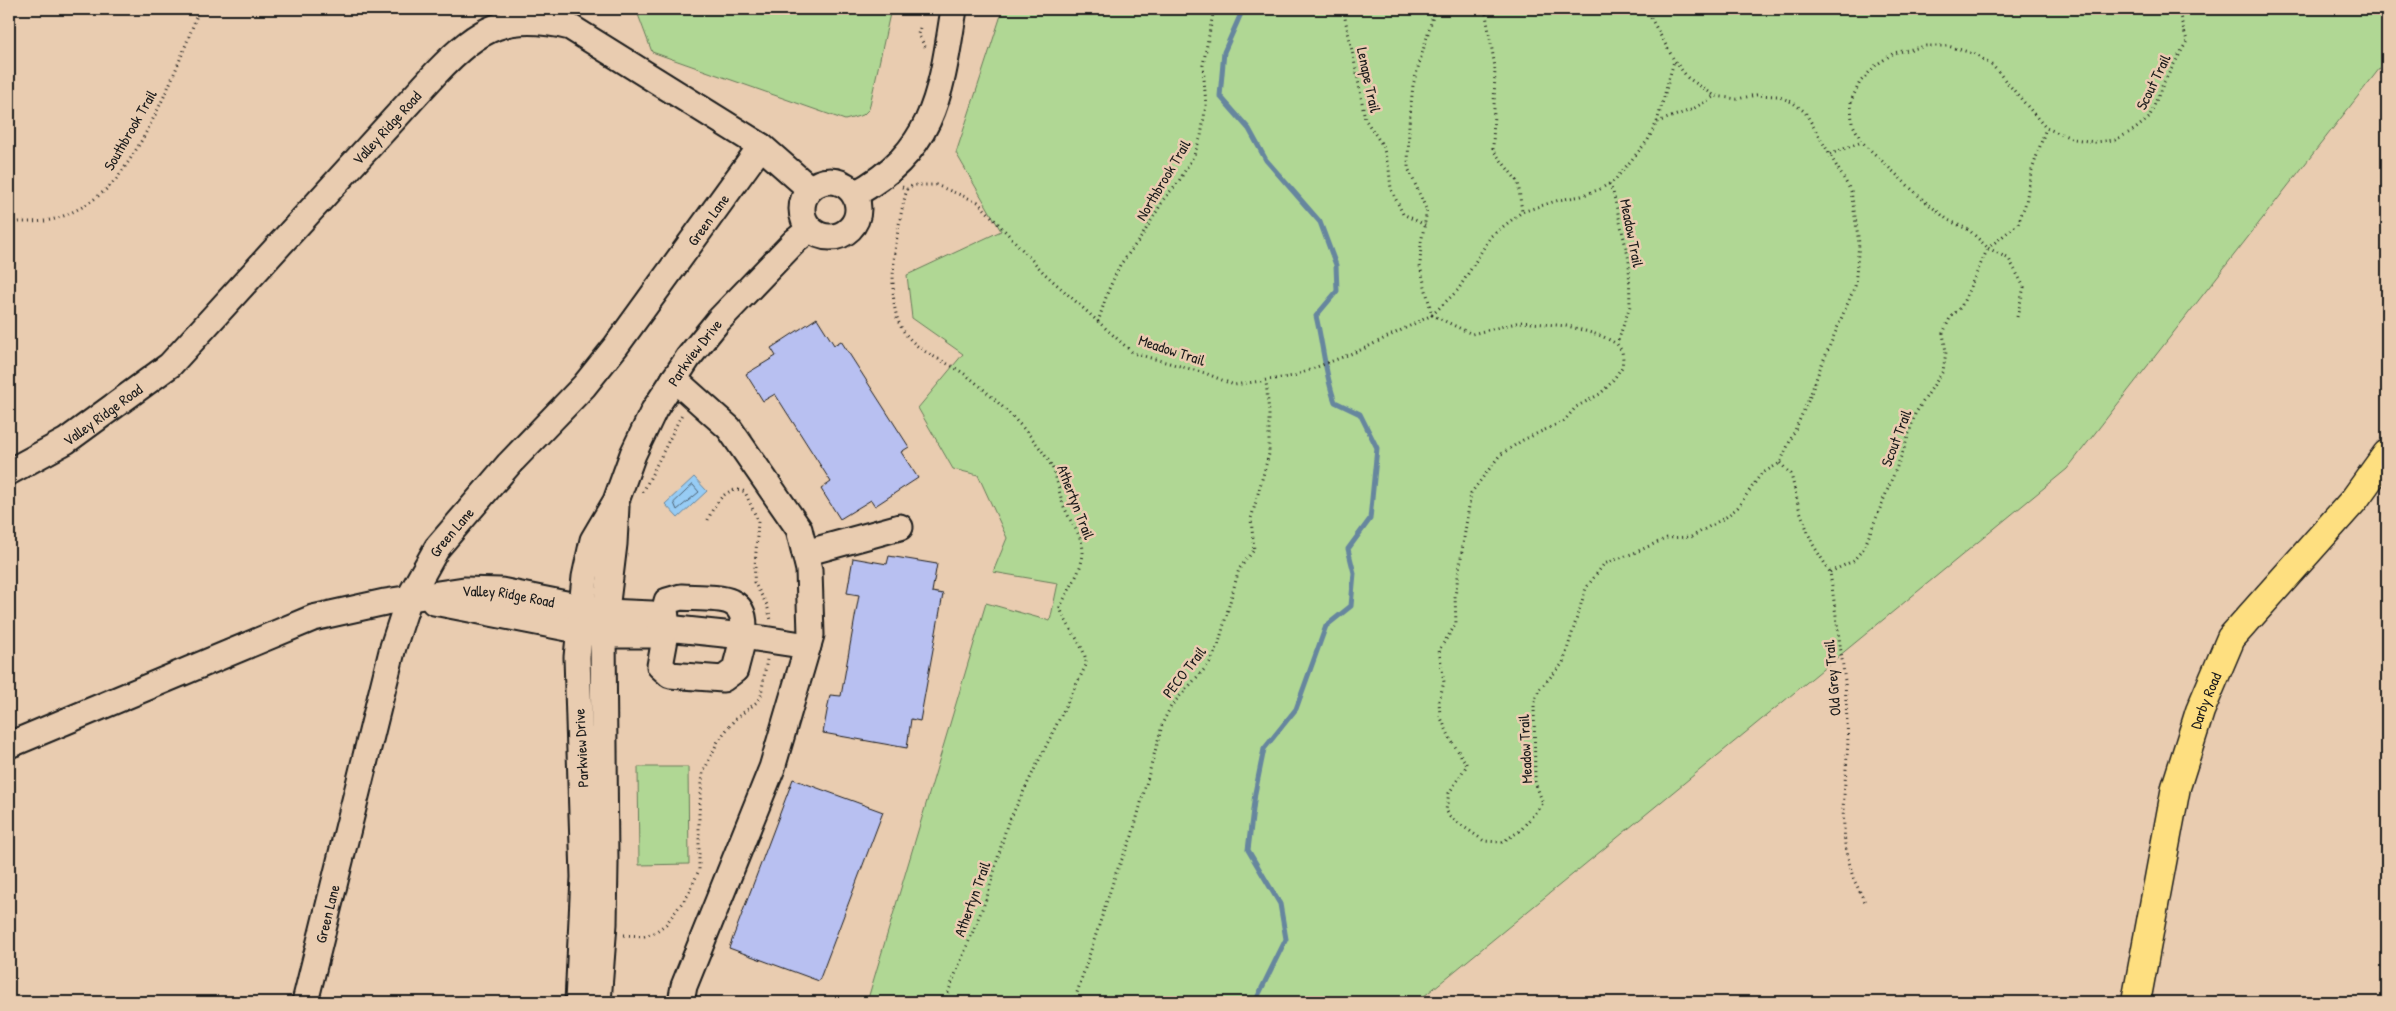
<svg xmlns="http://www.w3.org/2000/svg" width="2396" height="1011" viewBox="0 0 2396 1011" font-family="'Patrick Hand',sans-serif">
<rect width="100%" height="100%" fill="#e9ccb0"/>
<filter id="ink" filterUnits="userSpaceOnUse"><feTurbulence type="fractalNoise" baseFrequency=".02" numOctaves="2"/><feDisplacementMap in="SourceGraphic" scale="10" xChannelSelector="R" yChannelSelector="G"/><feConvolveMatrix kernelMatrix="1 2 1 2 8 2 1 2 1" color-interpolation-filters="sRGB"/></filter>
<g filter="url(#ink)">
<path fill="#b0d794" stroke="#667a58" d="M636 9H891L869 109 863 115 845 120 652 52Z
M1003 9H2387V59L2067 469 1417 1002H867L986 603 1050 621 1058 583 993 572 1007 538 978 475 953 469 918 408 963 354 912 318 907 275 1001 231 956 153Z
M638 767H688L689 864 639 865Z"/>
<path fill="#97ccf5" stroke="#66869e" d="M694 477 707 491 678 518 665 504Z"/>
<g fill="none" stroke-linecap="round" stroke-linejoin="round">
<path stroke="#4d6273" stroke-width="1" d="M693 485 699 492 677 510 674 503Z"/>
<path stroke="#66869e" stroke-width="5" d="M1243 9 1224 52 1220 96 1249 129 1266 160 1320 222 1336 265 1337 291 1316 316C1323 345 1325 374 1335 402L1360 414 1377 448 1370 519 1348 549 1354 573 1351 606 1326 626 1296 709 1264 749 1255 793 1248 850 1280 904 1286 939 1255 1002"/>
</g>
<path fill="#b8c0f1" stroke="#1c1c1c" d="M817 318 834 345 841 341 909 447 901 452 918 478 875 506 871 500 840 519 821 489 831 482 775 394 763 401 746 374 776 356 771 348Z
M889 556 937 564 932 592 943 594 920 721 911 719 907 748 823 733 830 695 841 696 859 595 847 593 853 558 887 564Z
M793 779 883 812 819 981 729 948Z"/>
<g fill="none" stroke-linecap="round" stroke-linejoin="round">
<g stroke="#1c1c1c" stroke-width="29">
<g id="minor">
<circle cx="830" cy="209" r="28"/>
<path d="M855 194C936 150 941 91 954 9"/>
<path d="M674 379 729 428 799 529 809 570 811 635 772 768 684 986 681 1002"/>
<path id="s1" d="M9 472 66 441 170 365 436 73C480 27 507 12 570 27L761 146 810 189"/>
<path d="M805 553 900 527"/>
<path d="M681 597C693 598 721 597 731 602 755 613 739 651 735 670L723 679 670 675 660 666 667 628 665 609 667 601Z"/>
<path d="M434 602 603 635H651L667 628 743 636 808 646"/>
<path id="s2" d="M9 745 313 618 385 602 464 590 501 591 606 612 652 614 667 628"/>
<path id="s3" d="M305 1002 393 647 409 598 437 548 509 464 584 386 616 346 761 146"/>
<path id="s4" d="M578 1002 584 877 577 657 585 577 593 540 616 501 633 454 654 410 688 358 718 321 795 241 810 229"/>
<path d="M598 1002 604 924 605 863 603 635 614 544 616 506"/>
</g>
</g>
<g stroke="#1c1c1c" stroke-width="31">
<g id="major">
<path id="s5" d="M2136 1002 2176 787 2200 711 2231 638 2354 500 2387 454"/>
</g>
</g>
<path stroke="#1c1c1c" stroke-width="3" stroke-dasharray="1 4" stroke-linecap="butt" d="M1343 9 1357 74 1365 119 1383 146 1389 169 1391 189 1403 214 1425 225
M1435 9 1413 85 1409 124 1408 168 1427 211 1421 243 1420 266 1432 315 1458 290 1491 236 1522 212 1559 200 1581 196 1600 189 1614 181 1648 140 1657 122 1691 110 1715 96
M1485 9 1495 67 1493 150 1518 182 1522 212
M1646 9 1674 60 1688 78 1715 96 1737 99 1756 95 1777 96 1792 102 1805 112 1851 191 1859 243 1855 286 1819 371 1809 399 1780 463
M920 28 918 34 927 50
M1657 122 1674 61
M1830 154 1862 142
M1609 184 1613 192 1629 260 1630 306 1617 344
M902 187 907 189 913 185H936L978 202 1044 273 1133 353 1205 373 1234 385 1294 376 1363 349 1432 315 1472 334 1520 322 1568 326 1602 336 1617 344 1622 351 1623 359 1622 367 1611 383 1600 394 1576 407 1564 421 1523 440 1500 455 1471 493 1455 596 1456 624 1439 650 1444 682 1439 701 1440 716 1451 740 1467 765 1449 793 1446 810 1450 817 1484 841 1502 842 1520 831 1543 803 1535 782 1534 702 1539 690 1563 663 1586 588 1604 564 1634 553 1667 538 1691 537 1726 517 1738 507 1761 474 1780 463
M907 189C898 221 884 297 901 327 917 355 946 359 970 378 994 397 1045 445 1055 474 1059 487 1060 500 1067 513 1073 527 1082 535 1083 551 1083 570 1068 590 1060 607 1065 626 1087 647 1086 665L1007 825 987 897 944 1002
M9 222C25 222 43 223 58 218 83 209 107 193 122 171 154 127 181 60 199 9
M2017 317 2024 287 2009 259 1988 248 2018 224 2026 202 2031 173 2046 128
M1098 322 1108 291 1120 265 1142 236 1164 199 1179 181 1194 155 1201 136 1206 105 1203 65 1214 9
M1780 463 1791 474 1799 508 1812 543 1830 572 1845 681 1848 742 1843 809 1845 845 1853 878 1865 902
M643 492 683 412
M708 520C713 506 727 483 745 492L758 521 754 582 767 605 771 620
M1830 572 1853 561 1864 548 1904 449 1915 414 1943 371 1946 352 1943 333 1950 318 1961 307 1988 248 1969 230 1948 220 1921 198 1862 142 1852 123 1851 101 1860 82 1876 65 1894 53 1926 46H1948L1975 54 1993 66 2046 128 2074 139 2095 142 2115 140 2134 130 2149 118 2163 84 2187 41 2178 9
M624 935 644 936 654 933 666 924 688 895 699 870V813L703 773 718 741 735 719 757 702 761 695 767 659
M1074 1002 1116 873 1132 836 1163 722 1171 706 1209 664 1218 646 1239 569 1254 550 1251 519 1269 454V413L1266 381"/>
<use href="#minor" stroke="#e9ccb0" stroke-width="25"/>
<use href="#major" stroke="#fedf80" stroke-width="28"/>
</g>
</g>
<g text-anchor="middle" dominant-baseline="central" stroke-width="5" stroke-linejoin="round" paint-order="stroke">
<g font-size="15" fill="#1c1c1c" stroke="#e9ccb0">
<text transform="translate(1369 80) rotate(78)">Lenape Trail</text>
<text transform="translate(2153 82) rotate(-64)">Scout Trail</text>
<text stroke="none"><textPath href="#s1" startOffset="515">Valley Ridge Road</textPath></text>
<text transform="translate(130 130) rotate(-60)">Southbrook Trail</text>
<text transform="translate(1163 180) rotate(-59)">Northbrook Trail</text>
<text stroke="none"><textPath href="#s3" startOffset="901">Green Lane</textPath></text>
<text transform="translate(1632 233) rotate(79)">Meadow Trail</text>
<text transform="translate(1172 350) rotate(18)">Meadow Trail</text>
<text stroke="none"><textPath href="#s4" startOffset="678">Parkview Drive</textPath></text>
<text stroke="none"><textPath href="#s1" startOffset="110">Valley Ridge Road</textPath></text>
<text transform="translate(1896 438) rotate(-69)">Scout Trail</text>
<text transform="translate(1076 502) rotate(69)">Athertyn Trail</text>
<text stroke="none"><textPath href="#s3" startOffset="496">Green Lane</textPath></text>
<text stroke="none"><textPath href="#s2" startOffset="528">Valley Ridge Road</textPath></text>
<text transform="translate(1184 672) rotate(-52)">PECO Trail</text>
<text transform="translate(1832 678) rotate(-95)">Old Grey Trail</text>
<text stroke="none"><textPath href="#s5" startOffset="310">Darby Road</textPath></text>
<text transform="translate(581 748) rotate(-93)">Parkview Drive</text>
<text transform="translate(1525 749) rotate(-93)">Meadow Trail</text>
<text transform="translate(972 899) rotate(-70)">Athertyn Trail</text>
<text stroke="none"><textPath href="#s3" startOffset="91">Green Lane</textPath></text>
</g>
</g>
<rect width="2396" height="1011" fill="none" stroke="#e9ccb0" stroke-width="30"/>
<rect x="15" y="15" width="2366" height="981" fill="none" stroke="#1c1c1c" stroke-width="2" filter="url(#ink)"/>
</svg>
